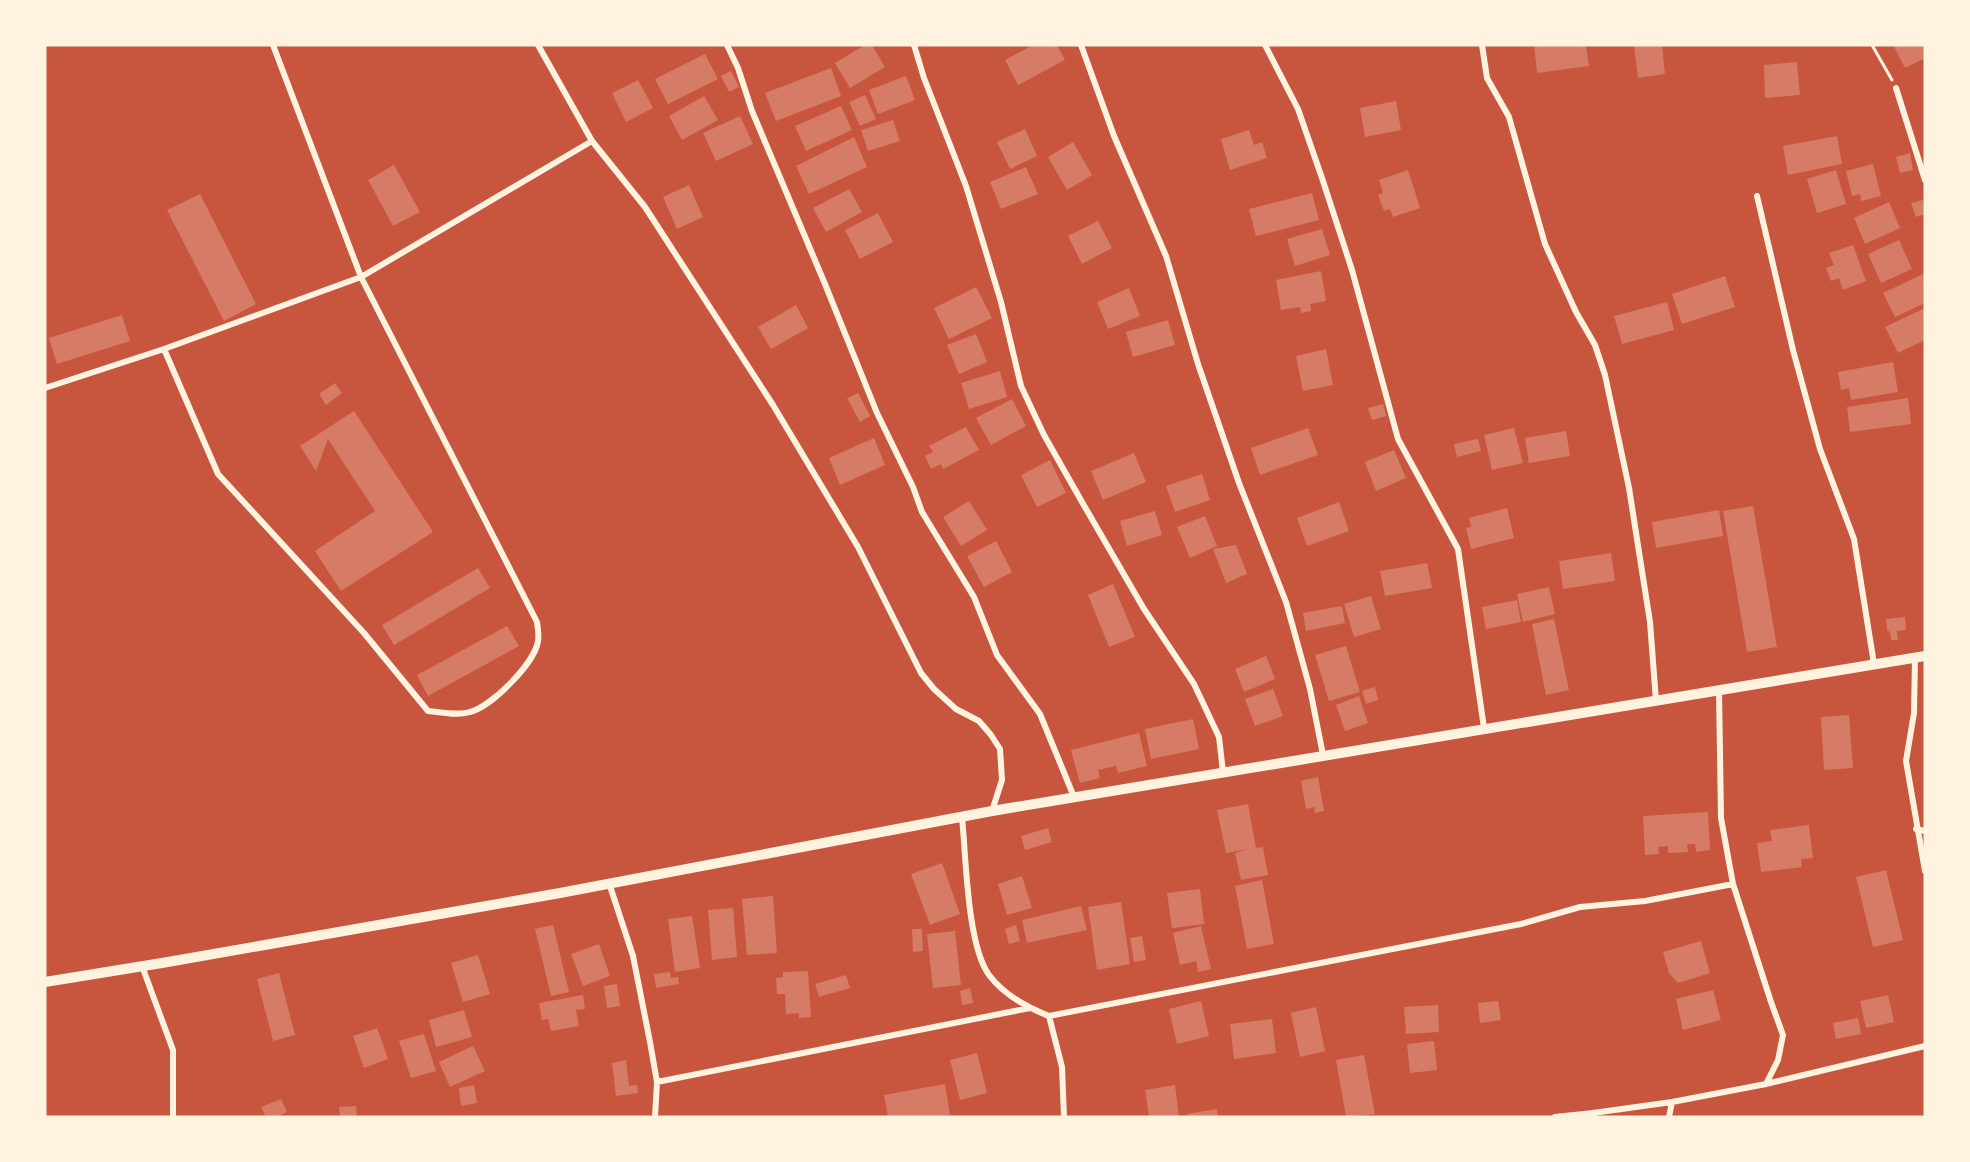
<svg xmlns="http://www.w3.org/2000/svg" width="1970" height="1162" viewBox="0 0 1970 1162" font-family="'Sofia Sans Condensed',sans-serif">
<rect width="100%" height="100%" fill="#c8553d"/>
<path fill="#d67c66" d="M865 45H872L885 67 850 88 835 63Z
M1033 45H1057L1065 60 1018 85 1005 60Z
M1534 45H1586L1589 66 1537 73Z
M1634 45H1662L1665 74 1638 78Z
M1893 45H1925V58L1905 68Z
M705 54 718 79 668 104 655 79Z
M1797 62 1800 95 1765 98 1764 65Z
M831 68 841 96 776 121 765 93Z
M731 71 739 87 729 92 721 76Z
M906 76 915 100 878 114 869 90Z
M638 80 653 108 626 122 612 93Z
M865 95 876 119 860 126 849 102Z
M704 96 718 120 682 140 669 116Z
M1396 101 1401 130 1365 137 1360 108Z
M841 106 852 130 806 151 795 126Z
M740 116 753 144 716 161 703 133Z
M893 120 900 141 868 151 861 130Z
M1025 129 1037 156 1010 169 997 142Z
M1249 130 1254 145 1262 142 1267 158 1230 170 1221 139Z
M1837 136 1842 164 1788 175 1783 146Z
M854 137 867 167 809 194 796 166Z
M1073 142 1092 175 1067 190 1048 157Z
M1910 153 1913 170 1900 173 1896 157Z
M1873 164 1881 196 1861 201 1860 194 1852 196 1846 171Z
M394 165 420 212 393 226 368 180Z
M1026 167 1038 194 1001 209 990 182Z
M1408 170 1420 208 1393 217 1390 209 1384 211 1378 195 1383 193 1379 180Z
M1836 170 1846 204 1817 213 1807 179Z
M689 185 703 217 677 229 663 197Z
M849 189 862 212 826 232 813 208Z
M1312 193 1319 220 1256 236 1249 209Z
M200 194 256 304 224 321 167 210Z
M1923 200 1925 214 1916 217 1911 203Z
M1889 202 1900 228 1865 244 1854 218Z
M878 213 893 242 860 259 845 230Z
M1098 221 1112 248 1082 264 1068 236Z
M1322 229 1330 255 1295 266 1287 239Z
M1899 240 1912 269 1881 283 1868 254Z
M1853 245 1866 281 1843 290 1839 278 1831 281 1826 268 1834 265 1829 253Z
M1321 271 1326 301 1310 304 1311 311 1301 313 1300 307 1281 310 1276 280Z
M1925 273V303L1895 317 1883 293Z
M1725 276 1735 307 1682 324 1672 294Z
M976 287 992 318 949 339 934 308Z
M1129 288 1140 316 1108 329 1097 302Z
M1667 302 1674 330 1622 344 1614 316Z
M796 305 808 328 771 349 758 327Z
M1925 308V340L1898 353 1885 327Z
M122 315 130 341 57 364 49 338Z
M1168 320 1175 345 1133 357 1126 332Z
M976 334 987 362 959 374 947 345Z
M1326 349 1333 385 1303 391 1296 356Z
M1893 362 1898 392 1851 400 1849 388 1841 390 1838 372Z
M1000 371 1007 397 969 409 961 383Z
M335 383 342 393 326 405 319 394Z
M858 393 870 416 860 422 847 398Z
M1908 398 1911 424 1850 432 1847 407Z
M1012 399 1026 426 991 445 976 418Z
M1383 404 1386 416 1372 420 1368 408Z
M354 411 433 532 341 591 315 551 375 511 328 439 316 471 300 446Z
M966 427 979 450 943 469 941 464 931 469 925 456 933 452 929 446Z
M1308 428 1318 455 1260 475 1251 448Z
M1514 428 1523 463 1492 470 1484 435Z
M1566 431 1570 456 1529 463 1525 438Z
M874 438 885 465 840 485 829 458Z
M1478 439 1481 451 1457 457 1454 444Z
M1394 450 1406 478 1376 491 1365 462Z
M1134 453 1146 482 1103 500 1091 471Z
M1050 460 1066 493 1037 507 1021 475Z
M1202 474 1210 500 1175 512 1166 486Z
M969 501 987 530 961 546 943 517Z
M1339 502 1349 531 1307 546 1297 518Z
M1753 506 1777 647 1747 652 1723 511Z
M1507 508 1514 538 1471 549 1466 528 1471 527 1469 518Z
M1719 510 1723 536 1656 548 1652 522Z
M1155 511 1162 535 1127 546 1120 521Z
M1205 516 1217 546 1190 558 1177 527Z
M996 541 1012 572 984 587 967 556Z
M1236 545 1247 574 1226 583 1213 549Z
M1611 553 1615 581 1563 589 1559 561Z
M1427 563 1432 588 1385 596 1380 571Z
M478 568 490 588 394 645 382 625Z
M1113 584 1135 637 1109 647 1088 595Z
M1549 587 1555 614 1523 622 1517 594Z
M1371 596 1381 629 1354 637 1344 604Z
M1517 600 1521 622 1486 629 1482 607Z
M1342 606 1345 623 1306 631 1303 613Z
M1905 617 1906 630 1897 631 1898 640H1891L1890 632 1887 630 1886 619Z
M1554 619 1569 690 1546 695 1532 624Z
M507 626 519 646 428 696 417 675Z
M1346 646 1360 692 1329 701 1315 655Z
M1266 656 1275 679 1244 692 1235 669Z
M1375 687 1378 700 1366 704 1362 691Z
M1273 689 1283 716 1255 726 1245 699Z
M1359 696 1368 723 1345 731 1336 705Z
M1849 715 1853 768 1824 770 1821 717Z
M1193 719 1199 749 1151 759 1145 729Z
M1139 733 1147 766 1118 773 1116 766 1098 770 1100 778 1080 783 1071 750Z
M1318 777 1324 811 1315 813 1314 807 1306 809 1301 781Z
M1248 804 1256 848 1263 847 1268 875 1241 880 1235 853 1249 849 1226 853 1217 810Z
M1708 812 1710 850 1696 852 1695 844H1687L1688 852 1668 853V846L1658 847 1659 854 1645 855 1643 816Z
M1809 825 1813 858 1801 859 1802 867 1761 872 1757 843 1772 841 1770 830Z
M1048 828 1052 842 1025 850 1021 836Z
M942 863 960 914 930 925 911 874Z
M1886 870 1903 940 1873 947 1856 877Z
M1022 876 1032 908 1007 915 998 884Z
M1262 880 1274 944 1247 949 1235 886Z
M1200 889 1204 924 1172 928 1167 893Z
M773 896 777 953 747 955 742 899Z
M1121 902 1130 964 1097 970 1088 907Z
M1081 906 1087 930 1027 943 1022 920Z
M733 908 737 957 712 960 708 910Z
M692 916 700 968 675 972 668 919Z
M553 925 569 992 551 996 535 929Z
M1016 925 1020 941 1009 944 1005 929Z
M1201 926 1211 969 1198 972 1196 961 1180 965 1173 933Z
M912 929H922L923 951 913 952Z
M955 931 961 985 933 988 927 934Z
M1142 936 1146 960 1134 962 1130 938Z
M1701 941 1710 973 1678 983 1669 973 1663 952Z
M599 944 610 976 583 986 571 954Z
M478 955 490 994 463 1002 451 963Z
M808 971 811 1017 799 1018V1013L786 1014 785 994H777L776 978 783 977V972Z
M670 972 671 978 678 977 679 984 656 988 654 974Z
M279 973 295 1035 273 1041 257 979Z
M846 975 850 988 819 997 815 984Z
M617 984 620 1006 607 1008 604 986Z
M970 988 973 1003 962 1005 960 991Z
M1713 990 1721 1020 1683 1030 1676 999Z
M583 995 585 1009 576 1010 579 1026 551 1031 548 1019 542 1020 539 1003Z
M1888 995 1894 1022 1866 1028 1860 1001Z
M1201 1001 1209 1036 1177 1044 1169 1009Z
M1498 1001 1501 1020 1480 1023 1478 1003Z
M1438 1005 1439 1032 1406 1034 1404 1007Z
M1316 1007 1325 1051 1300 1057 1291 1013Z
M464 1010 472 1037 436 1047 429 1020Z
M1858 1018 1861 1034 1836 1039 1833 1023Z
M1272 1019 1276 1053 1234 1059 1230 1024Z
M377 1028 388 1059 364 1068 353 1036Z
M424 1034 436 1071 411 1078 399 1041Z
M1434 1041 1437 1070 1410 1073 1407 1044Z
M473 1046 485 1071 450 1087 439 1062Z
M977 1053 987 1093 960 1100 950 1060Z
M1364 1055 1375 1114 1346 1117 1336 1060Z
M626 1060 629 1086 637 1085 638 1093 616 1096 612 1063Z
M945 1084 950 1115 939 1117H888L884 1095Z
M474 1085 477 1103 461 1106 459 1088Z
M1175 1085 1179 1117H1149L1145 1090Z
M281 1099 287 1112 277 1117H266L261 1107Z
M356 1106 357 1117H340L339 1107Z
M1217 1109 1218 1117H1187V1114Z"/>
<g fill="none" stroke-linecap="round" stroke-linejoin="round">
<path stroke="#fff3e0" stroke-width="3" d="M1872 45 1892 80"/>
<path stroke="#fff3e0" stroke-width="6" d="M538 45 592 141 645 207 773 405 858 547 921 673 934 689 956 709 979 721 991 735 1000 749 1002 780 992 811
M727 45 738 68 752 111 825 284 877 413 913 487 922 512 974 597 997 655 1040 714 1074 797
M914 45 924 78 966 186 1001 302 1021 386 1044 435 1082 502 1144 609 1194 684 1219 737 1223 772
M1081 45 1114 136 1166 256 1198 364 1239 483 1286 602 1310 689 1323 755
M1265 45 1298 109 1322 178 1352 270 1398 439 1458 549 1484 728
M1482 45 1487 78 1509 117 1545 244 1576 312 1595 345 1605 375 1629 488 1650 622 1656 701
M1896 88 1925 180
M1757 196 1793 350 1820 449 1854 539 1874 664
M164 349 218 474 364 633 428 711C441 712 457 716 470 712 492 706 535 663 538 641 539 635 538 628 537 622L361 277 273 45
M45 388 164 349 361 277 592 141
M1915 658 1914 713 1906 761 1925 871
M1719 690 1721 818 1733 884 1771 1002 1783 1035 1778 1060 1766 1084
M962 817C966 856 967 945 989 975 1004 995 1026 1007 1049 1016L1062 1067 1064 1117
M1916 829 1925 831
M609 883 633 956 650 1042 657 1082 655 1117
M142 966 173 1050V1117
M1049 1016 1521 924 1580 907 1645 901 1733 884
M657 1082 1030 1008
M1555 1117 1593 1113
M1594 1117 1593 1113 1672 1102 1766 1084 1925 1046
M1669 1117 1672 1102"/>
<path stroke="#fff3e0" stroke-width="10" d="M45 982 162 963 560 893 992 811 1925 656"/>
</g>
<rect width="1970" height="1162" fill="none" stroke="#fff3e0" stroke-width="93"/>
</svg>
